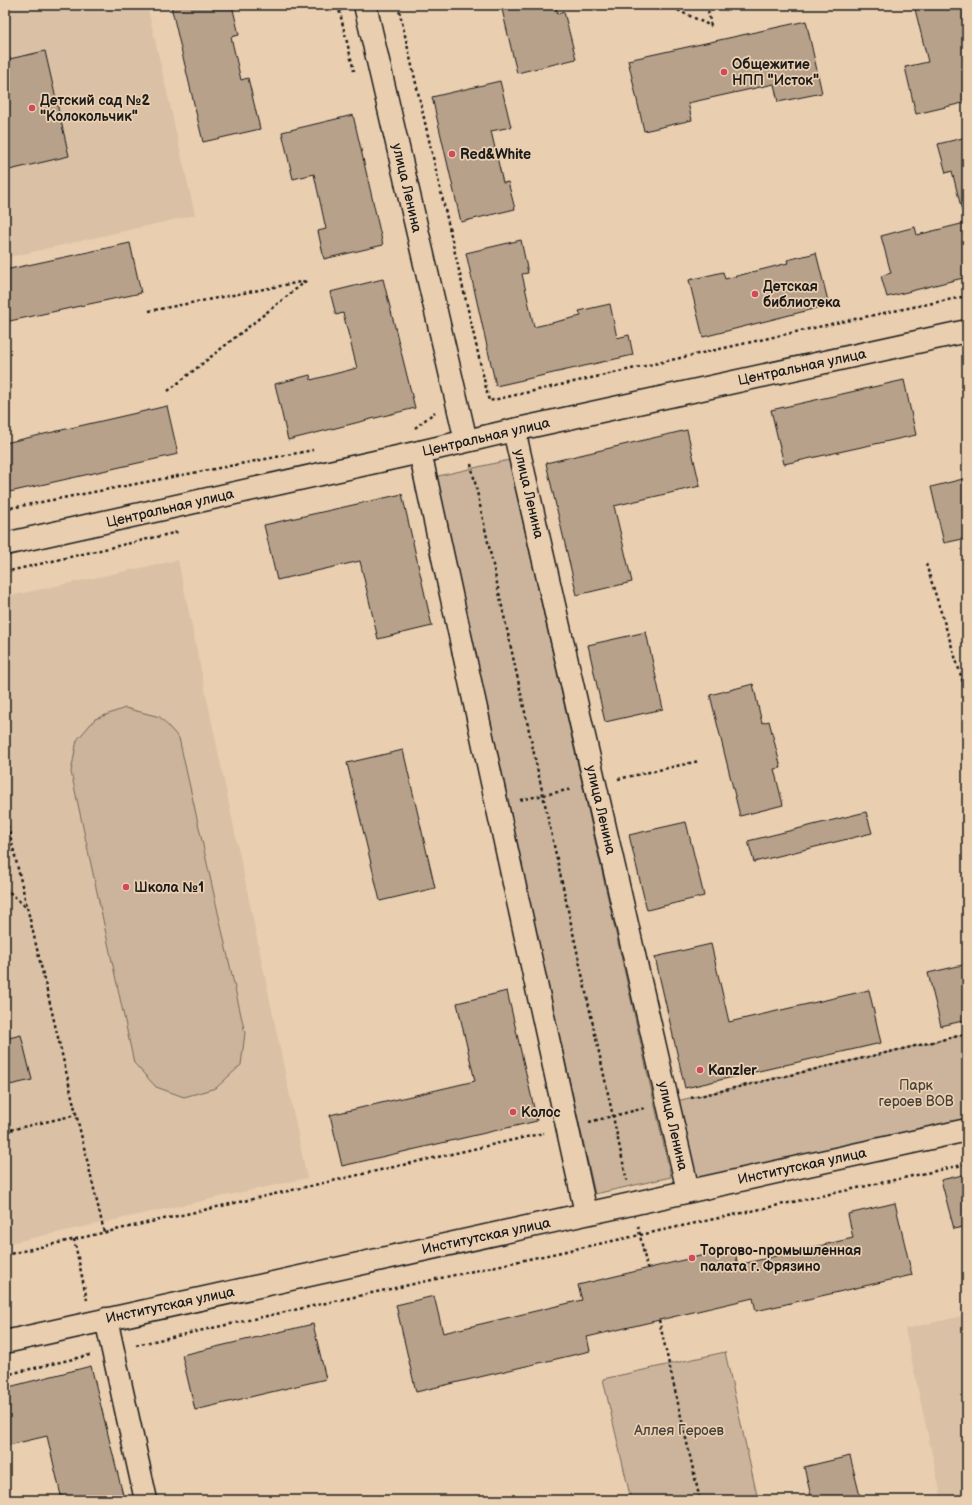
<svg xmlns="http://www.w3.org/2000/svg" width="972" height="1505" viewBox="0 0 972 1505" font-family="'Balsamiq Sans',sans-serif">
<rect width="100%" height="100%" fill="#e9ceb0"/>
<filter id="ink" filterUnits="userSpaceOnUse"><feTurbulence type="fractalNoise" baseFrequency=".025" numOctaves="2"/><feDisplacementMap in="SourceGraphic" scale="8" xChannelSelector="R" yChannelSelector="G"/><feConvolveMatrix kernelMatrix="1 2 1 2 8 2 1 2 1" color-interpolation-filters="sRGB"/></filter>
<g filter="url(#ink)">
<path fill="#dac0a5" d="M5 5H147L195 215 5 258Z
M178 560 307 1178 5 1244V597Z
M967 1315V1500H942L905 1329Z"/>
<path fill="#cbb49b" stroke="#74685c" d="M509 460 671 1177 595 1194 434 477Z
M125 708 160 717 179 738 245 1033 241 1065 216 1088 184 1097 156 1087 134 1063 71 772 77 740 95 719Z
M967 1034V1129L688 1191 668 1103Z
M725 1352 758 1500H631L603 1379Z"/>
<path fill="#b7a18b" stroke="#1c1c1c" d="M177 5H232L239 35 231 37 241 80 248 78 260 129 203 142 171 6Z
M501 5H555L558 14 564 12 576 59 517 73Z
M914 5H963L967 24V102L916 114 905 67 928 62Z
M806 21 822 93 778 102 774 84 688 103 692 120 644 131 628 60Z
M45 51 69 156 5 171V60Z
M500 81 511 127 491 131 503 183 508 182 515 209 461 222 432 97Z
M353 115 383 245 324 259 318 231 326 229 314 174 293 179 282 132Z
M967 137V277L887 297 881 276 891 273 881 236 915 227 917 235 965 223 952 171 946 173 938 144Z
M521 240 528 273 522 274 534 327 581 316 579 311 610 304 617 338 629 335 633 355 496 386 466 253Z
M130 243 141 293 5 322V270Z
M816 253 829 305 703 337 689 280 723 272 725 279 788 263 787 260Z
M383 279 415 408 288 440 275 384 310 375 311 380 357 368 343 313 336 315 330 292Z
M904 380 916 435 784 464 771 410Z
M167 406 178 454 5 493V443Z
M687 430 700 486 614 506 632 582 577 595 546 463Z
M967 478V538L944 543 931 487Z
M402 494 432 626 378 639 360 561 277 580 264 525Z
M646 632 663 709 605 722 588 645Z
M753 684 762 723 769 721 781 768 774 769 783 805 740 816 710 695Z
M403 750 435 888 380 901 347 763Z
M866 812 872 833 754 862 748 841Z
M686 822 704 896 647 910 629 835Z
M711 944 729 1022 869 990 881 1043 685 1088 655 957Z
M967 964V1020L941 1026 928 973Z
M507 991 537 1121 342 1166 330 1115 475 1081 457 1003Z
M21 1035 32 1080 5 1086V1039Z
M967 1174V1226L954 1229 941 1180Z
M895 1203 912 1275 756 1311 753 1298 587 1337 590 1351 416 1392 396 1305 434 1296 443 1333 582 1300 578 1285 734 1248 738 1265 853 1238 848 1214Z
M313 1324 326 1379 195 1410 182 1355Z
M91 1366 124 1499 120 1500H62L47 1436 5 1446V1388Z
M850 1456 861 1500H812L804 1467Z"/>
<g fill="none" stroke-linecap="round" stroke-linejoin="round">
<g stroke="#1c1c1c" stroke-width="25">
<path id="minor" d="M514 430 688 1191
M420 452 586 1213
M106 1319 146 1500
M5 1342 967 1130"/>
</g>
<g stroke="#1c1c1c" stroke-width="25">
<path id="tertiary" d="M365 5 466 441
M5 544 420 452 514 430 967 331"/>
</g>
<path stroke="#1c1c1c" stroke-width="2.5" stroke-dasharray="3 3" stroke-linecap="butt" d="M338 5 354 71
M398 5 489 401 840 322 967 296
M667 5 711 26
M707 5 711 26
M149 311 306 281
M168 391 306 281
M415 428 435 412
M471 464 627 1181
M5 509 313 450
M926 564 967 695
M5 572 178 532
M618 779 699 761
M520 800 572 789
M5 814 102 1223 104 1232
M5 888 28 909
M691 1098 967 1034
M589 1122 645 1108
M5 1131 76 1115
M638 1226 647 1268
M74 1239 87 1300
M5 1255 544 1133
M659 1320 700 1500
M136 1345C413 1283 690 1225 967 1164
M5 1375 90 1355"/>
<use href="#minor" stroke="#e9ceb0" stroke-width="22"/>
<use href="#tertiary" stroke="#e9ceb0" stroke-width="22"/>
</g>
</g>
<g fill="#d1495b" stroke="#e9ceb0" stroke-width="1.5">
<circle cx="724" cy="72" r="4"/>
<circle cx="32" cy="108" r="4"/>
<circle cx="452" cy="154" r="4"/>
<circle cx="755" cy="294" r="4"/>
<circle cx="126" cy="887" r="4"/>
<circle cx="700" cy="1070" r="4"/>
<circle cx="513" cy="1112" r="4"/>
<circle cx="692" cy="1258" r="4"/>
</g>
<g text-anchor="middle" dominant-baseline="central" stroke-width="3.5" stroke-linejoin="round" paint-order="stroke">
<g font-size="14" font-weight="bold" fill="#1c1c1c" stroke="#e9ceb0" text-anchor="start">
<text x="732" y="64">Общежитие<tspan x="732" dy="16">НПП "Исток"</tspan></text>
<text x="40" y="100">Детский сад №2<tspan x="40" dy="16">"Колокольчик"</tspan></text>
<text x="460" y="154">Red&amp;White</text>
<text x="763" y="286">Детская<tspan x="763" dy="16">библиотека</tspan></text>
<text x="134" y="887">Школа №1</text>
<text x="708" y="1070">Kanzler</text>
<text x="521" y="1112">Колос</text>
<text x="700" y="1250">Торгово-промышленная<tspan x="700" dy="16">палата г. Фрязино</tspan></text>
</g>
<g font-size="14" fill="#1c1c1c" stroke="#e9ceb0">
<text transform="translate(407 188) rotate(77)">улица Ленина</text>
<text transform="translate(802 367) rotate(-12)">Центральная улица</text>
<text transform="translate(486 437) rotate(-13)">Центральная улица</text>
<text transform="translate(529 494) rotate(77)">улица Ленина</text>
<text transform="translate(170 508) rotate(-13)">Центральная улица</text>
<text transform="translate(601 810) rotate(77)">улица Ленина</text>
<text transform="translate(673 1126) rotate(77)">улица Ленина</text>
<text transform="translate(802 1166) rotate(-12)">Институтская улица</text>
<text transform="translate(486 1236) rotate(-12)">Институтская улица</text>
<text transform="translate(170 1305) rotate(-12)">Институтская улица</text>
</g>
<g font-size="14" fill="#48423c" stroke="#e9ceb0">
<text x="916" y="1085">Парк<tspan x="916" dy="16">героев ВОВ</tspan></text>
<text x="679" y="1430">Аллея Героев</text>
</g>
</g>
<rect width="972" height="1505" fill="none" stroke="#e9ceb0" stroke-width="20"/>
<rect x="10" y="10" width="952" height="1485" fill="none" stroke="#1c1c1c" stroke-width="1.5" filter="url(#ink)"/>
</svg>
